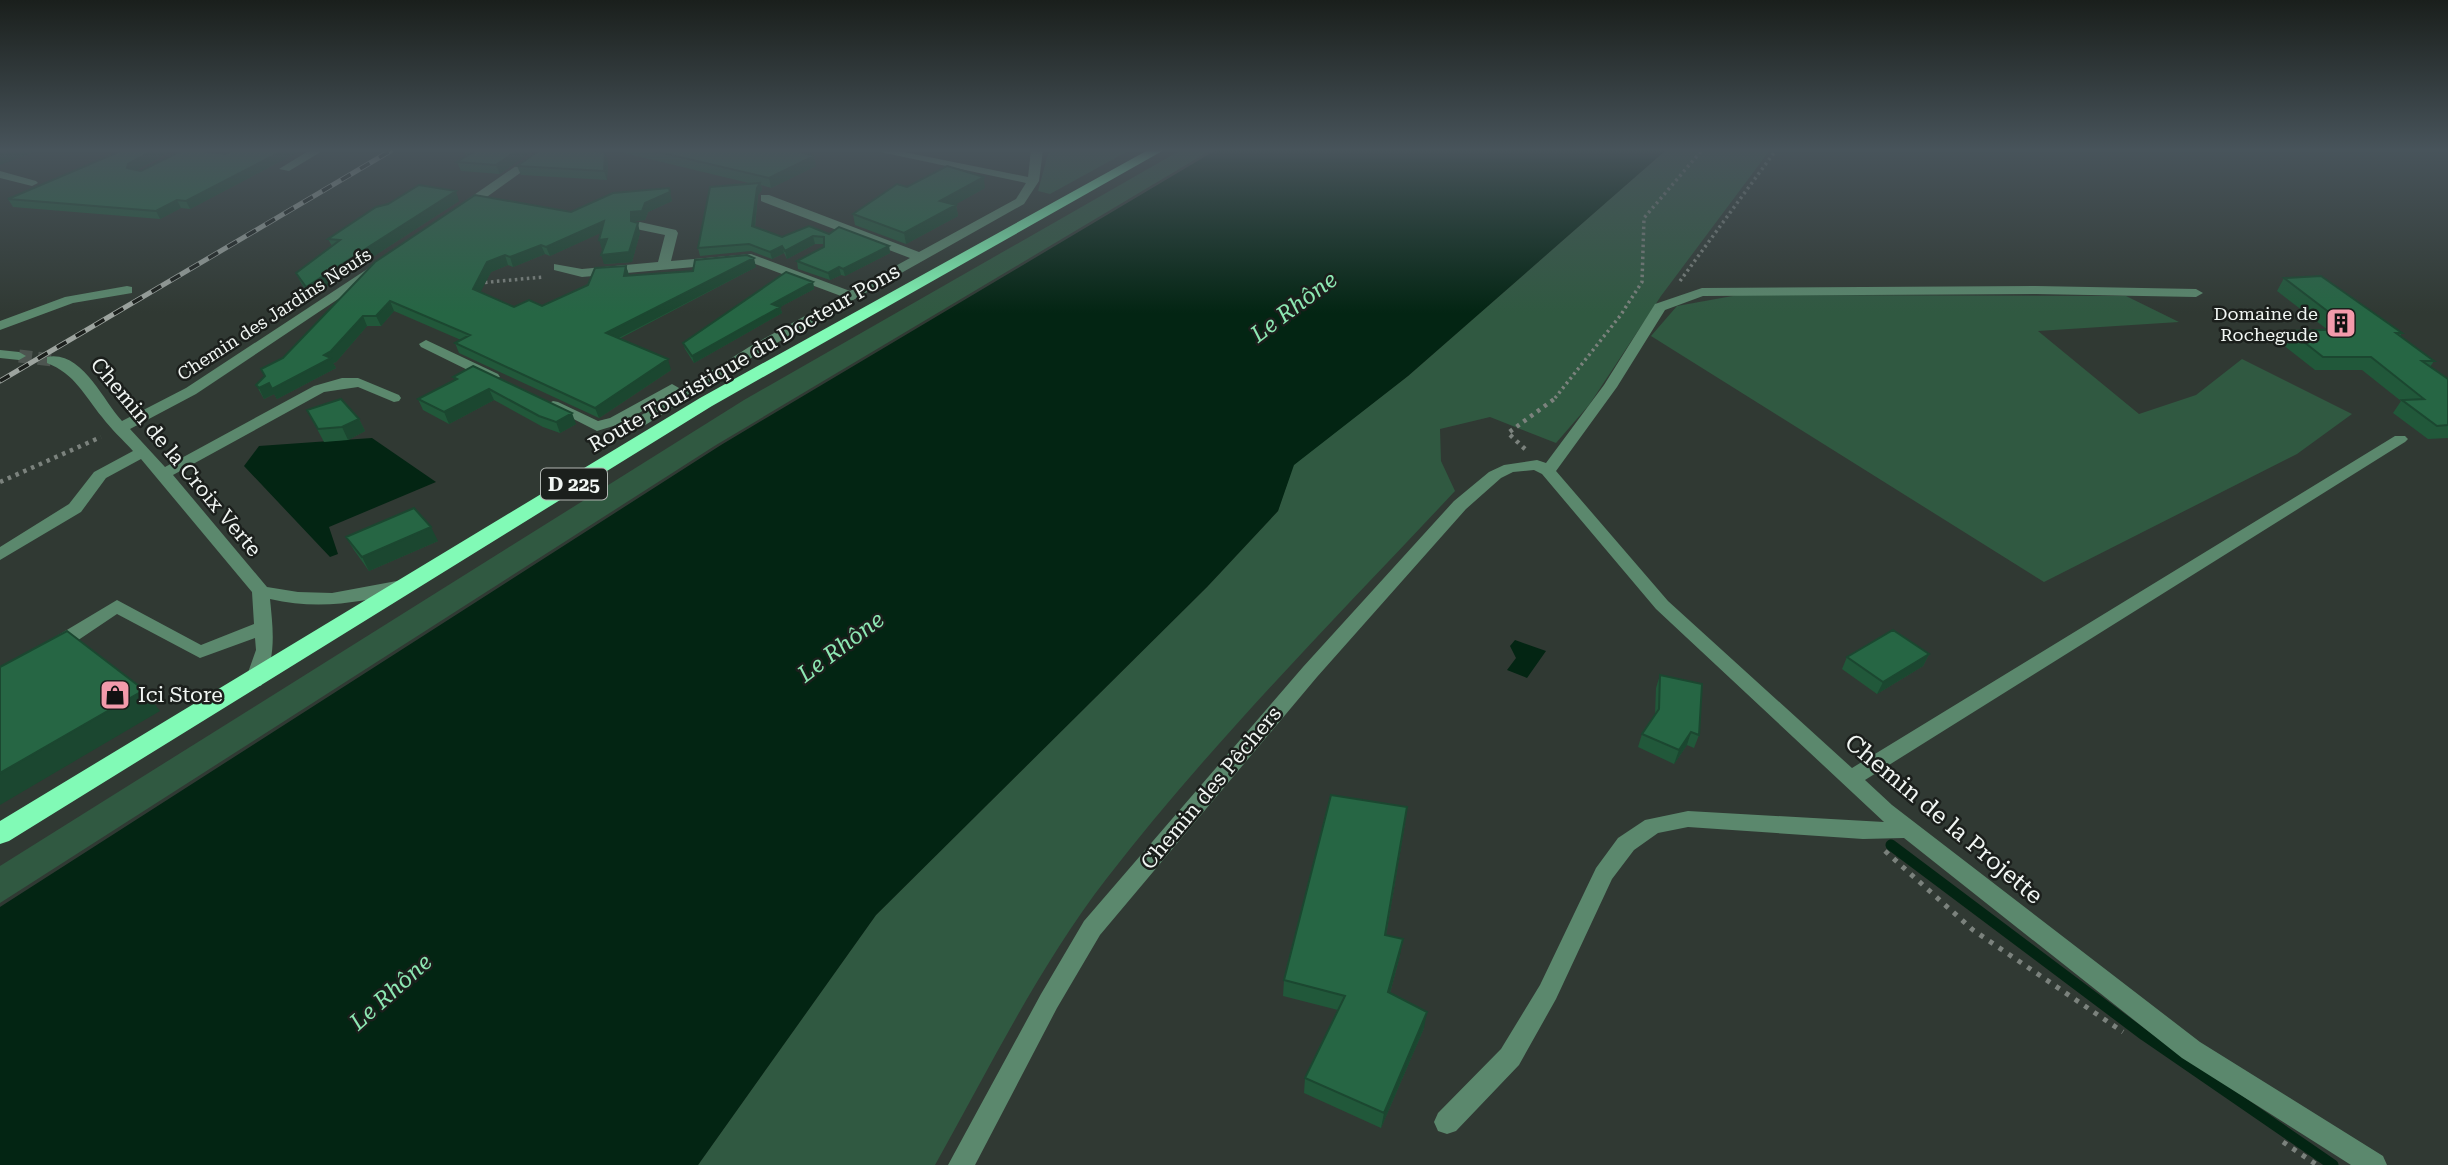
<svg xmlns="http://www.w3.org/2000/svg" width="2448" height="1165" viewBox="0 0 2448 1165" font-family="'Roboto Serif',serif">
<rect width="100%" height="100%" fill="#303933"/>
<path fill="#305941" d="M1049 150H1130L1050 194 1038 191Z
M1181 150H1211L716 445 0 903V866L744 400Z
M1666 150H1770L1661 296 1589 405 1556 443 1490 417 1440 429 1441 461 1455 491C1337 617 1213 741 1107 878 1039 966 989 1069 935 1165H698L876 915 1207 587 1278 511 1293 465 1408 376Z
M1738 295 2126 296 2179 322 2038 331 2139 414 2196 395 2242 359 2352 414 2297 454 2044 582 1651 336 1677 306Z"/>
<path fill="#032513" d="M1216 150H1666L1408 376 1294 465 1278 511 1207 587 876 915 698 1165H0V907L721 445Z
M372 438 436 482 329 527 338 554 330 557 244 466 259 446Z
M1515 640 1546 651 1527 678 1507 670 1516 658 1510 646Z"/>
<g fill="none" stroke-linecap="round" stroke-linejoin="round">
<path stroke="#032513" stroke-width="11" d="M1891 845 2144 1035 2333 1165"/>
<path stroke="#4d5550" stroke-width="13" stroke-dasharray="13 6" stroke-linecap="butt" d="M19 356 52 360"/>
<path stroke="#7b827d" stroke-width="3.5" stroke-dasharray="2.5 3.5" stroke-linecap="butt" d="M1680 281 1776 150
M479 283 543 277
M1555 398 1620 316 1642 282 1644 218 1702 150"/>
<path stroke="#7b827d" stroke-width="4.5" stroke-dasharray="3.5 5" stroke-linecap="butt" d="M1525 449 1508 433 1557 397
M0 482 101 437"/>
<path stroke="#7b827d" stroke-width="5" stroke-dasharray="4.5 7" stroke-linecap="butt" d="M1885 851 1973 930 2123 1032
M2283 1142 2317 1165"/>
<path fill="#5b886d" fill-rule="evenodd" d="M310 150H324L289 171 279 169Z
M539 150H552L466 212H458V206Z
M871 150H894L1028 177 1031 150H1043L1039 181 1024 204 759 353 639 429H629L626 426 629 423 749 347 841 296 750 262 582 277 554 270V264L582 269 658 262 665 235 636 229V223L640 222 676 230 678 233 671 261 751 254 850 291 910 258 761 201V195H769L919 252 1016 199 1026 183Z
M0 171 36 181 38 183 32 186 0 178Z
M378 262 383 263V269L196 394 130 429 165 467 314 386 342 378H358L399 395 401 398 399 401 394 402 358 387 324 392 173 475 267 587 298 592 332 593 402 580 411 586 408 590C362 603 318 610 270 599 273 630 277 657 261 686H247L245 681 256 650 255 638 200 658 117 614 59 653H45L43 648 45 643 117 600 201 645 254 624 252 592 141 459 106 478 81 512 0 560V547L69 504 94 472 133 451C123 440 111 429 102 417 84 395 75 374 47 363V357C82 350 103 401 122 421L186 388Z
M127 286 132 287V293L73 303 0 330V321L65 297Z
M2036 286 2196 289 2203 293 2196 297 2036 294 1703 296 1665 310 1617 387 1556 471 1668 601 1852 768 2395 436H2405L2408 439 2405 442 1865 780 1892 805 2200 1042 2383 1156 2387 1165H2351L2182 1058 1904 838 1863 839 1688 827 1658 833 1634 850 1612 879 1556 999 1519 1065 1456 1131 1447 1134 1438 1131 1434 1122 1438 1113 1501 1049 1540 985 1596 868 1618 838 1645 820 1688 811 1884 822 1656 609 1542 474 1534 470 1513 472 1501 478 1466 509 1317 677 1100 935 1057 1008 975 1165H948L1041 994 1084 921 1303 667 1454 501 1489 472 1504 465 1537 460 1546 463 1604 385 1655 304 1702 288Z
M426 340 498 374 500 377 493 381 488 380 421 347 419 344Z
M0 350 19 352 26 356 19 360 0 358Z
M672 384 679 388 677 391 620 424 597 431 546 405 553 401 558 402 598 421 610 418Z"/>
<path fill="#81fab6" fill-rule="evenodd" d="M1148 150H1164L712 406 9 841 0 844V821L700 398Z"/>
<g stroke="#9da49f" stroke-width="5">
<path id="rail" d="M0 381 392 150"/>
</g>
<use href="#rail" stroke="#1b1f1c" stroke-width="3.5" stroke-dasharray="11" stroke-linecap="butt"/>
</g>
<path fill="#21583a" d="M123 150H173L137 170 141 171 229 152 222 150H302L190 209 181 208 160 219 13 207 8 199Z
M464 150H534L500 174 461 171 457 162 468 156H466Z
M623 150H794L816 166 771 188 761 185 762 190 758 195 755 227 782 237 829 234 889 246 890 253 845 276 841 275 830 280 798 269 797 261 824 247V244H815L787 259 784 253 772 259 751 251 700 256 698 248 753 184 624 153Z
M608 161 607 180 521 175 517 166Z
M907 187 985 188 954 205H956L958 216 906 244 855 225 853 214Z
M669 188 672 201 648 212 645 220 634 221 640 233 632 262 604 264 603 249H602L600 233 550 256 545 254 513 267 508 265 491 272 480 292 514 307 542 306 626 266 629 275 756 267 619 339 671 370 599 418 459 353 455 343 461 340 394 311 381 326H367L336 362 333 363 336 368 277 399 274 394 264 399 256 385 375 262 571 212Z
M459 201 311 297 301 283 296 273 332 246 328 239Z
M2284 278 2402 333 2400 336 2434 361 2430 367 2448 379V438L2428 439 2393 413 2401 401 2362 370H2315L2282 344 2290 331 2328 330 2277 291Z
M813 282 814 289 780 307 782 313 694 363 685 349 683 343Z
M473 366 576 424 560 433 543 427 494 400 449 424 423 410 418 399 455 380 453 377Z
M307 410 359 419 365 431 348 440 324 442Z
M346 537 438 541 369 571 354 550Z
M1929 654 1923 666 1877 694 1842 669 1847 657Z
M1660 675 1699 735 1694 748 1687 745 1674 764 1638 747 1642 734 1655 714 1656 688Z
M1405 823 1386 935 1400 955 1390 993 1424 1028 1381 1128 1304 1093 1305 1078 1338 1010 1283 996 1284 980Z"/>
<path fill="#1b4730" d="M10 150H40L0 165V154Z
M154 150H173L133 172 127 168 128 164Z
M284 150H302L190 209 186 201Z
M518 150H534L500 174 496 165Z
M605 152 608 161 607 180 604 171Z
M814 156 816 166 771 188 769 178Z
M984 177 985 188 942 212 940 201Z
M760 183 762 190 758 195 754 233 752 226 757 188Z
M456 191 459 201 311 297 306 287Z
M670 192 672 201 648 212 645 220 634 221V231L631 221V212L645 203Z
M177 200 181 208 160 219 156 211Z
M956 205 958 216 906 244 904 233Z
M604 221 607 230 550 256 546 247Z
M638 223 640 233 632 262 604 264 601 255Z
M813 236 815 244 787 259 785 251Z
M607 239 611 248 602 249 599 240Z
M541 245 545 254 513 267 510 257Z
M782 246 784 253 772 259 770 252Z
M889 246 890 253 845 276 843 269Z
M505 255 508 265 491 272 477 299 473 289 487 262Z
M754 258 756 267 609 343 606 333Z
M626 266 629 275 624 276Z
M839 267 841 275 830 280 828 273Z
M813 282 814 289 780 307 782 313 694 363 692 356 772 304Z
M390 301 394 311 381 326 376 316Z
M363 316 367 326 336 362 333 363 336 368 277 399 274 394 264 399 259 388 324 355Z
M668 359 671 370 599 418 595 408Z
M489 389 494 400 449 424 444 412Z
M572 413 576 424 560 433 556 422Z
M359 419 365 431 348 440 342 427Z
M431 527 438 541 369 571 362 557Z
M1929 654 1923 666 1877 694 1883 682Z
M144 690 160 711 0 805V773Z
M1691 732 1687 745 1674 764 1679 750Z
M1403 939 1400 955 1386 1008 1388 992Z
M1427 1012 1424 1028 1381 1128 1384 1113Z"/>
<path fill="#266644" stroke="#1b4730" stroke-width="2" d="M0 150H10L0 154Z
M123 150H154L128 164 127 168 141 171 183 150H195L225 154 233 150H284L186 201 177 200 156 211 8 199Z
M477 150H518L496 165 457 162Z
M540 150H586L605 152 604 171 517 166Z
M650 150H794L814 156 769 178Z
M947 166 984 177 940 201 956 205 904 233 853 214 897 184 907 187Z
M760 183 757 188 752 226 782 237 809 226 829 234 839 227 889 246 843 269 839 267 828 273 797 261 824 247V237L813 236 785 251 782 246 770 252 749 244 698 248 710 187Z
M419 185 456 191 306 287 296 273 340 240 328 239 376 207 388 204Z
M669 188 670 192 645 203 642 211 631 212V221L638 223 629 252 601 255 607 239 599 240 604 221 546 247 541 245 510 257 505 255 487 262 473 289 514 307 529 300 542 306 588 285 595 268 626 266 624 276 693 271 695 260 747 255 754 258 606 333 668 359 595 408 455 343 470 335 390 301 376 316H363L331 351 324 355 331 358 272 389 269 383 259 388 256 385 265 376 261 369 283 358 375 262 475 195 571 212 613 193Z
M786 272 813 282 772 304 780 307 692 356 683 343Z
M2321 276 2402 333H2396L2434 361H2422L2448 379V425L2437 426 2402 400 2424 399 2371 357H2323L2290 331 2351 329 2284 278Z
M473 366 572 413 556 422 539 416 489 389 444 412 418 399 457 379 453 377Z
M341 399 359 419 342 427 318 429 307 410Z
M414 508 431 527 362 557 346 537Z
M1893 630 1929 654 1883 682 1847 657Z
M67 631 144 690 0 773V667Z
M1660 675 1702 684 1699 735 1691 732 1679 750 1642 734 1659 709Z
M1331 795 1407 807 1385 935 1403 939 1388 992 1427 1012 1384 1113 1305 1078 1345 996 1284 980Z"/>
<linearGradient id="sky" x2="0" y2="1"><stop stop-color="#1a1f1c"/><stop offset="0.48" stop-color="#48545b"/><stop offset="1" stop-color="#48545b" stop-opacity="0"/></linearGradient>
<rect width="2448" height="313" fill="url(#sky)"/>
<defs>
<g id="building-square" transform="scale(1.575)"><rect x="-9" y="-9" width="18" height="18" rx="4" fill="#f39aab" stroke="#1b1f1c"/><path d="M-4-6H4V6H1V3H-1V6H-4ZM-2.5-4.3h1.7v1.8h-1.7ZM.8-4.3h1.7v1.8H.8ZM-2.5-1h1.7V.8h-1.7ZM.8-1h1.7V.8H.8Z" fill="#111"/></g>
<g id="shop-square" transform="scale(1.575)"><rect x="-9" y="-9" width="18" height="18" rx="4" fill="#f39aab" stroke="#1b1f1c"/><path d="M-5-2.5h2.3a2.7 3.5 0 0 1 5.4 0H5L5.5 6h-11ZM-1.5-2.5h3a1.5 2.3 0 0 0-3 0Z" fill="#111"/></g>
</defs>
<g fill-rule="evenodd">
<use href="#building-square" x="2341" y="323"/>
<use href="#shop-square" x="115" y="695"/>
</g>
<g text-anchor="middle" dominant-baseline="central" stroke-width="5" stroke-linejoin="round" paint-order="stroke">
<g font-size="18" fill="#f1f6f3" stroke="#1b1f1c" text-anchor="end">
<text x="2318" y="313">Domaine de<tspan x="2318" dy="21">Rochegude</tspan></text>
</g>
<g font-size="18" fill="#f1f6f3" stroke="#1b1f1c">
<text transform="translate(274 314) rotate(-33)">Chemin des Jardins Neufs</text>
</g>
<rect fill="#1b1f1c" stroke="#b1b6b2" stroke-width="2" x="541" y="468.5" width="66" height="31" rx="5"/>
<g font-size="19" font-weight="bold" fill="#f1f6f3">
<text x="574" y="484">D 225</text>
</g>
<g font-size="21" fill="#f1f6f3" stroke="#1b1f1c">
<text transform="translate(744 358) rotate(-30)">Route Touristique du Docteur Pons</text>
<text transform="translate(176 457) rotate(50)">Chemin de la Croix Verte</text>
<text transform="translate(1211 788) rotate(-50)">Chemin des Pêchers</text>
</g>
<g font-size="21" fill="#f1f6f3" stroke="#1b1f1c" text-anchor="start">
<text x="138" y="695">Ici Store</text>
</g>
<g font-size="23" font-style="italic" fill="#8de8b3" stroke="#1b1f1c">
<text transform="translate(1294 307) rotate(-37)">Le Rhône</text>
<text transform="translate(841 647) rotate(-37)">Le Rhône</text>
<text transform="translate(391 992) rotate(-42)">Le Rhône</text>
</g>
<g font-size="24" fill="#f1f6f3" stroke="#1b1f1c">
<text transform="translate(1944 819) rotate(40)">Chemin de la Projette</text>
</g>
</g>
</svg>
